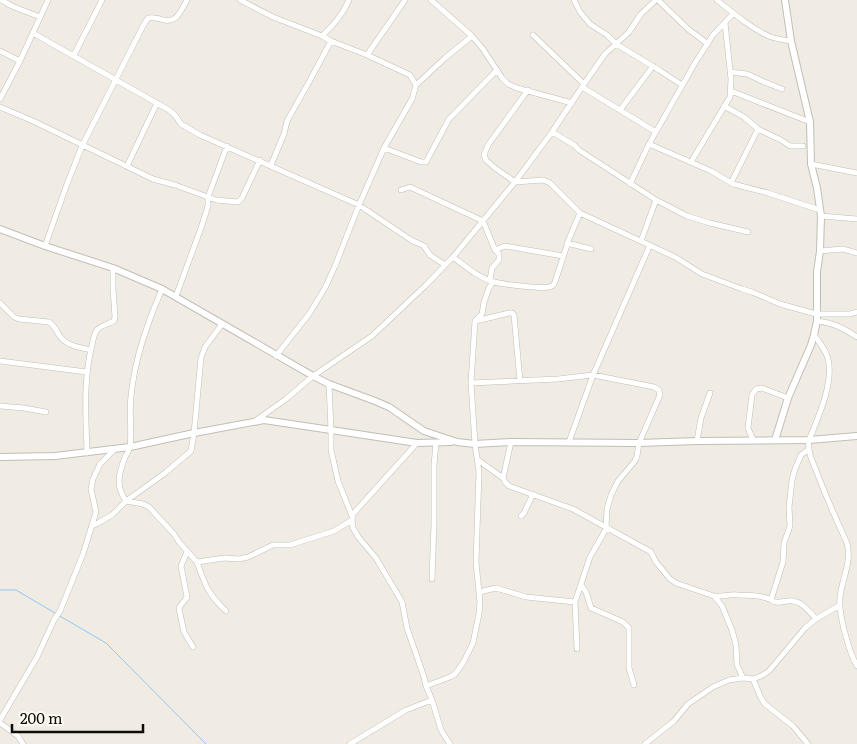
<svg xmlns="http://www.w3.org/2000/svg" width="857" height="744" viewBox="0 0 857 744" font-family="Literata,serif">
<rect width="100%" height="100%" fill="#f0ece4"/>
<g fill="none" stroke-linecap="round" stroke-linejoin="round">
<path stroke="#8ec7f9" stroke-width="1" d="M0 590H16L55 613
M58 615 106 643 206 744"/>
<g stroke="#c1beb6" stroke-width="6">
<path id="minor" d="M1 0 14 7 40 17
M240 0 273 17 322 36 331 41 367 55 410 75 416 85
M431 0 472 36 483 49 502 78 508 84 517 88 572 103
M574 0 580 12 590 24 607 35 616 44 659 70 682 85
M658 0 688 29 708 44
M717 0C732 12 753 30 771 37 777 39 784 40 791 41
M33 33 169 110 175 115 181 124 200 135 359 205 411 240 424 246 430 255 445 265
M533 35 584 84
M322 36C334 24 342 16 349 0
M0 51 20 61
M74 55 102 0
M367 55 405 0
M730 72 747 74 762 81 782 89
M582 87 656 132
M528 90 488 145 484 155 486 160 495 168 515 182 543 180 550 183 580 213 675 257 702 274 742 289 752 292 780 304 816 314H850L857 312
M731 91 810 122
M0 99 20 61 48 0
M724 106 744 117 758 129 781 140 790 146H803
M0 107 33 121 153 179 175 185 216 200 238 202 242 198 260 160
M620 110 653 66
M552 132 574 145 579 150 656 200 687 216 710 223 748 232
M649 144 711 171 733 184 768 193 820 210
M384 148 421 162H426L449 119 497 70
M691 162 730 97 731 79 725 23
M811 164 857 173
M271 165 284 134 287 121 309 82 331 41
M127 166 157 103
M731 183 758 129
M630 184 649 144 695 63 713 35 733 14
M401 190 410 187 483 221 495 250
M821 216 857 219
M641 241 656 200
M567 243 591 249
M45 246 67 184 82 146 144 24 148 18C153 17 155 18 160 19 177 25 180 12 187 0
M820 251 843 249 857 253
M453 257C465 266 479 278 494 282 501 284 543 289 549 287 553 286 553 286 555 282L569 239 580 213
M490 280 492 268 499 260V254L495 250 505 246 563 256
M162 289C147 324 135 358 131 396 129 412 132 431 130 447 129 450 127 454 125 457 119 473 115 486 126 501L143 504 149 507 174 534 179 542 197 562 224 558 239 559 248 557 273 545H290L334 531 352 520
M176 296 201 228 208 206V197L227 146
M0 303 14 317 19 319 49 322C54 325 56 330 59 335 66 346 79 347 91 350
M476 321 509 313H512L514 315 520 381
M817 321C834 323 843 328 857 337
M814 335C820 343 826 350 828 359 834 383 818 418 809 440 807 450 812 461 816 470 825 495 836 519 847 543 852 563 842 578 840 597 838 613 849 652 857 666
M276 356 309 314 325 288 335 266 359 205 384 148 412 99 416 85 445 58 472 36
M0 361 87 372
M471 383 558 379 593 375 654 387 659 390 660 395 639 443 637 456 635 461 618 481 611 495 607 509 606 529 590 557 575 602 577 649
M329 384 331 430V450L338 481 352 516
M0 406 24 408 46 412
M255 421 286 399 313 376 372 336 426 285 453 257 515 182 552 132 584 84 605 54 629 32 641 14 656 0
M753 440 748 428 752 395 756 389 762 388 788 398
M697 441 701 418 710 393
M569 442 593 375 650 245
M417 443 353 514 352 520 353 528 359 538 376 558 402 602 407 628 424 677 426 686 432 700 441 730 450 744
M87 453C86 417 83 380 92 345 93 340 94 334 97 330 101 325 109 324 114 321L115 317 113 288V268
M478 460 503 478 505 482 509 486 573 509 651 552 656 562 670 579 676 583 714 596 722 606 732 630 736 645 737 665 743 678
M503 478 511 442
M521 516 524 513 533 494
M92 526 98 523 112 515 126 501 165 473 191 451 194 433 201 358 205 347 222 324
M187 552 181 566 187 597 185 600 180 606 179 609 184 632 193 647
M197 562C205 585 208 594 226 611
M432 579 434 523V465L436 443
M581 585 586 592 591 608 623 622 629 628V668L634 685
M479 592 496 588 526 597 575 602
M714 596C723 597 729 594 738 595 748 595 760 595 769 599 774 601 770 601 776 602 780 603 783 601 788 601 800 599 808 610 816 619
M771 600 783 562 784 543 790 526 789 507 792 480 795 469 801 455 809 449
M753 679 761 698 765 704 793 726 808 744
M426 686 450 677 455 674 463 663 473 643 479 614 480 602 476 562 479 472 475 444 471 383 475 321 482 314 484 302 489 288 493 282
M0 720 37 657 54 620 60 611 83 554 96 512 91 489 93 479 100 464 115 449
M0 723 18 736 23 744
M350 744 406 710 432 700
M645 744 674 721 688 704 713 687 729 680 743 678 753 679 761 676 769 671 805 628 816 619 840 605"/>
</g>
<g stroke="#c1beb6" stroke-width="8">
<path id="tertiary" d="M0 229 45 246 113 268 162 289 313 376 329 384 375 401 389 407 424 431 457 442 475 444 511 442 639 443 697 441 809 440 857 436
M775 440 788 398 811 345 814 335 817 321V272L820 251 821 216 817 188 811 164 810 122 791 41 785 0
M0 457 55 456 130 447 194 433 264 420 331 430 417 443 451 442"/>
</g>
<use href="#minor" stroke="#fff" stroke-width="5"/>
<use href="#tertiary" stroke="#fff" stroke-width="6"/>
</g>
<path d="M12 724v8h131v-8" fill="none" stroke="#0d0c09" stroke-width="2.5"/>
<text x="20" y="724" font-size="15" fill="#0d0c09" stroke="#fdfaf1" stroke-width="4" paint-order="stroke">200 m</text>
</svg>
